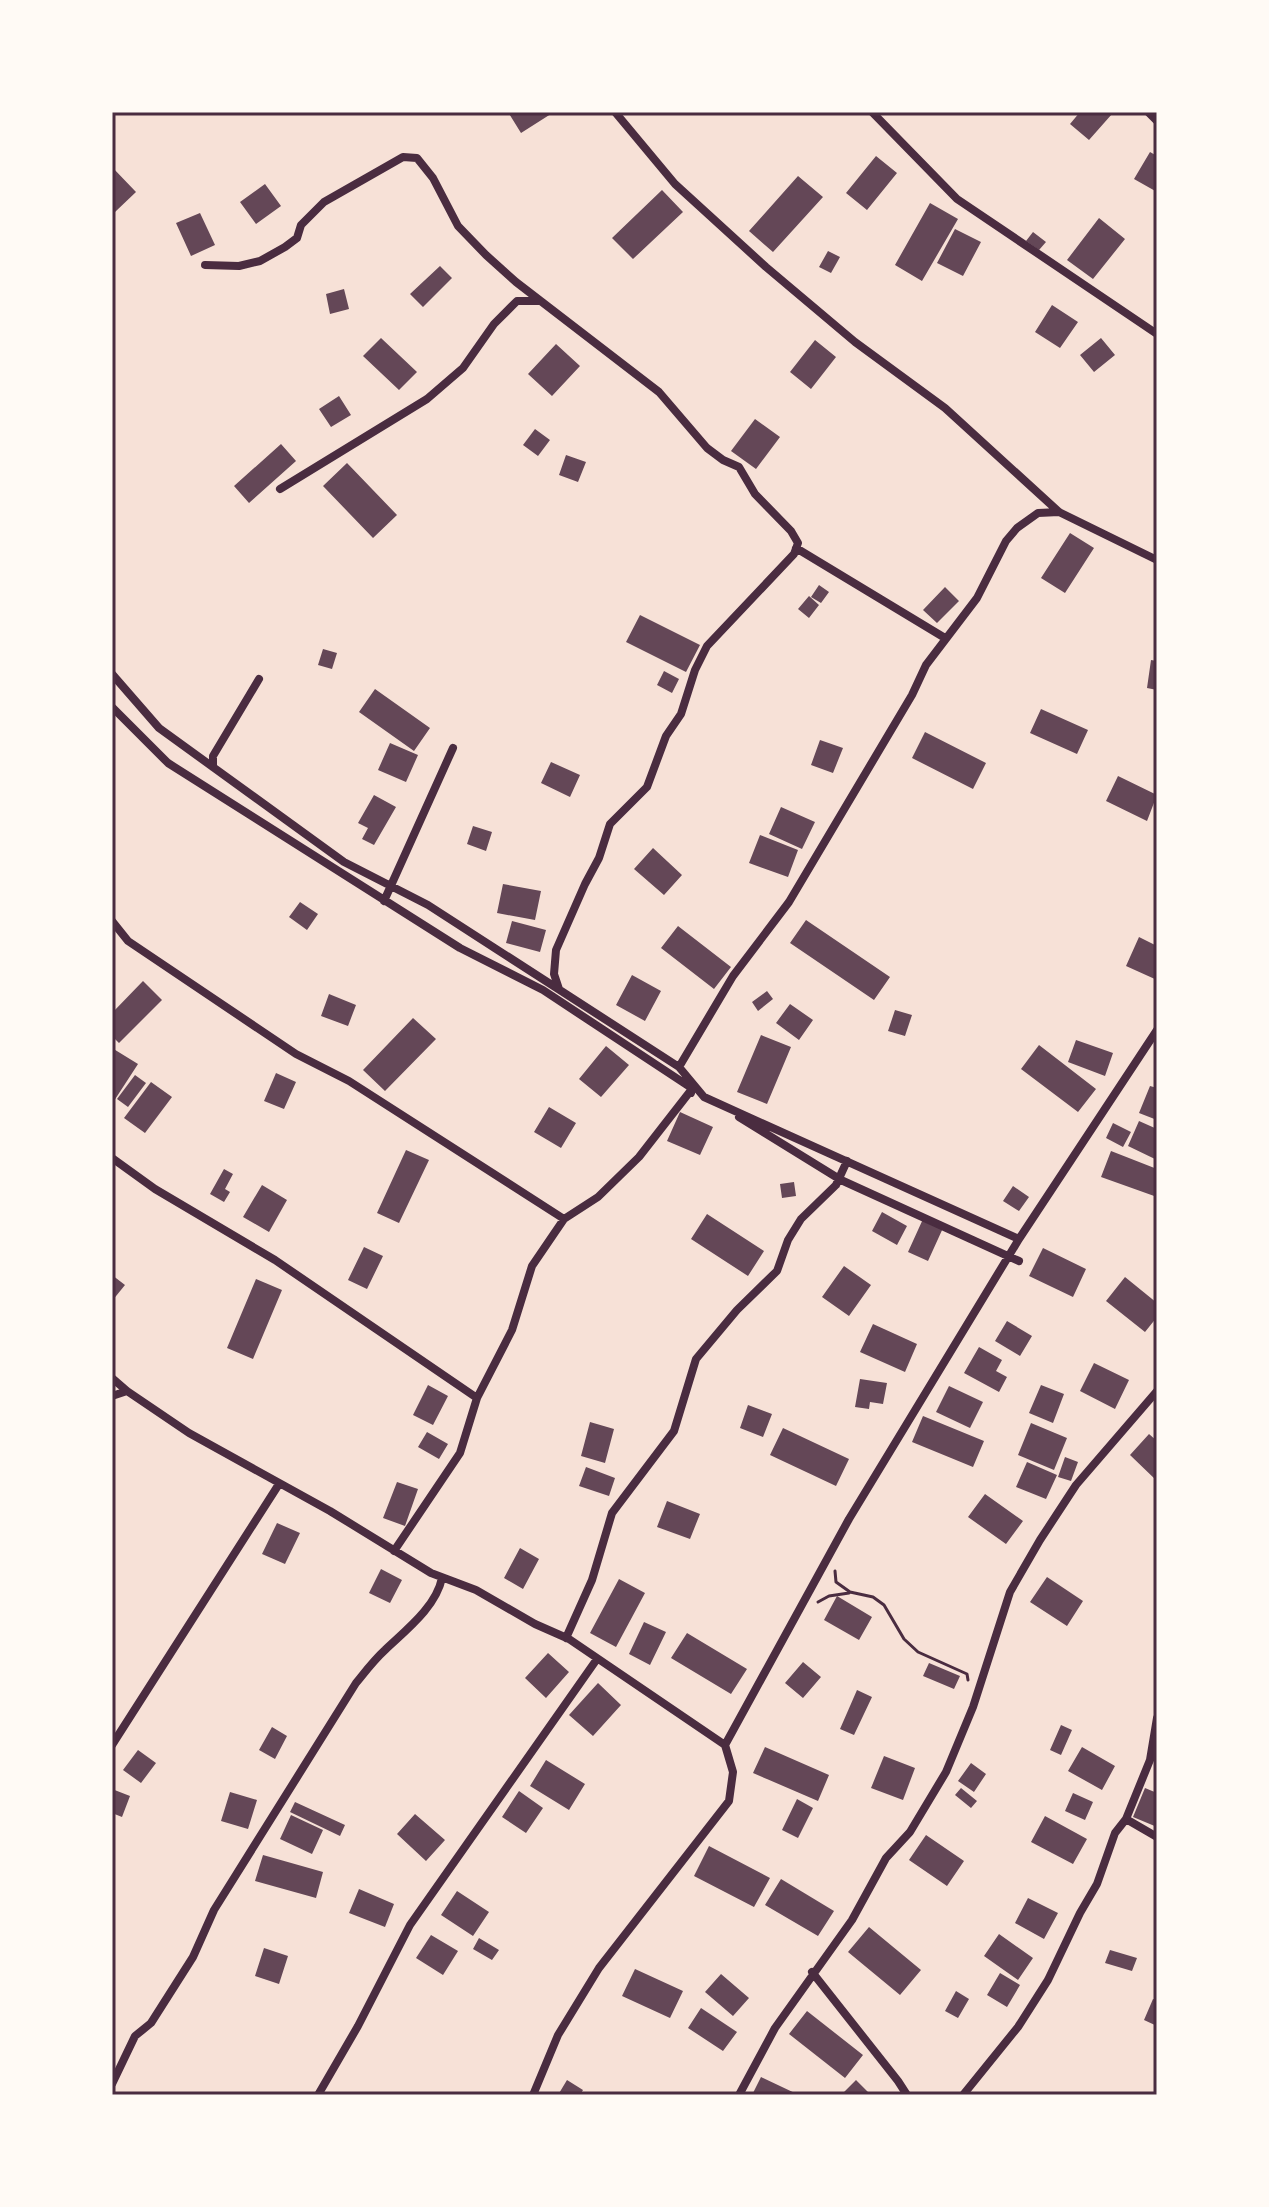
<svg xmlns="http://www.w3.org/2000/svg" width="1269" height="2207" viewBox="0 0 1269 2207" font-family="'Zilla Slab',serif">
<rect width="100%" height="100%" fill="#f7e1d7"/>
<path fill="#644757" d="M508 112H554L521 133Z
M1080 112H1110L1112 114 1089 140 1070 124Z
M1150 152 1157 156V192L1134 179Z
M876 156 897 173 867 210 846 193Z
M112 167 136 192 115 212 112 209Z
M798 176 823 197 773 252 749 231Z
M265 184 281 206 256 224 240 202Z
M662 190 683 212 633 259 612 238Z
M930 203 958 219 922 281 895 265Z
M200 213 215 245 191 256 176 223Z
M1099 218 1125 239 1093 279 1067 260Z
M955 229 981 242 963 276 937 263Z
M1033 232 1046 242 1039 250 1026 241Z
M828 251 840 257 831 273 819 267Z
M440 266 452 278 423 307 410 294Z
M344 289 349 309 330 314 326 294Z
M1052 305 1078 322 1060 348 1035 332Z
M381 338 417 372 399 390 363 356Z
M1101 338 1115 355 1094 372 1080 355Z
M815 340 836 357 811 389 790 372Z
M556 344 580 366 552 396 528 374Z
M339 396 351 415 331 427 319 409Z
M755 419 780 437 756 469 731 451Z
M535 429 550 440 538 456 523 445Z
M281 444 296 461 249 503 234 486Z
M566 455 586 462 578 482 559 475Z
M347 463 397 515 373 538 323 486Z
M1070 533 1094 548 1065 593 1041 578Z
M819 585 829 592 821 603 811 597Z
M945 587 959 601 937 623 923 610Z
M809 596 819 605 809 618 798 609Z
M640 615 700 645 686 672 626 642Z
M323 649 337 653 332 669 318 665Z
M1151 660 1157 661V690L1147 688Z
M664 671 679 679 672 693 657 685Z
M375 689 430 728 414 751 359 712Z
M1041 709 1088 730 1077 754 1030 733Z
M925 732 986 763 973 789 912 758Z
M820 740 843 748 833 773 811 765Z
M390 743 418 755 406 782 378 770Z
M551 762 580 775 570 797 541 783Z
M1118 776 1157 795 1147 821 1106 801Z
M374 795 396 807 374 845 362 839 368 828 358 823Z
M781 807 815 822 802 849 769 834Z
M473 826 492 832 486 851 467 844Z
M760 835 798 850 788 877 749 863Z
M653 848 682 875 664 895 634 869Z
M503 884 541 891 535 920 497 913Z
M300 902 318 914 307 930 289 917Z
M806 920 890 977 874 1000 790 943Z
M512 921 546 930 540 952 506 943Z
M678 926 731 967 714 989 661 948Z
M1139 937 1157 946V980L1126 966Z
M632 975 661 991 645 1021 616 1005Z
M143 981 162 1000 119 1043 112 1036V1013Z
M767 991 773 999 758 1011 752 1002Z
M329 994 356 1005 348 1026 321 1016Z
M790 1004 813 1020 799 1040 776 1023Z
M895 1010 912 1015 905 1036 888 1031Z
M413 1018 436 1039 385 1091 363 1070Z
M761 1035 791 1047 767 1104 737 1092Z
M1076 1040 1113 1053 1105 1076 1068 1062Z
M1039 1045 1096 1089 1078 1112 1021 1069Z
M606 1046 629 1065 601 1097 579 1079Z
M112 1048 138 1064 112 1104Z
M276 1073 296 1082 284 1109 264 1101Z
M135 1075 146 1083 128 1107 117 1099Z
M151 1082 172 1097 145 1133 124 1118Z
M1150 1086 1157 1088V1120L1139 1113Z
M549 1107 576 1123 561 1148 534 1132Z
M680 1112 713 1127 700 1155 667 1141Z
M1139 1121 1157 1129V1160L1128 1146Z
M1113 1123 1131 1132 1123 1147 1106 1138Z
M406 1150 429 1160 399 1223 377 1213Z
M1111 1151 1157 1169V1197L1101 1177Z
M224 1169 233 1174 225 1189 230 1192 224 1202 210 1194Z
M794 1182 796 1196 782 1198 780 1184Z
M262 1185 287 1200 269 1232 243 1217Z
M1013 1186 1029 1197 1019 1211 1003 1201Z
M882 1212 907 1226 897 1245 872 1231Z
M707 1214 764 1251 748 1276 691 1239Z
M923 1219 943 1228 928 1261 908 1252Z
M364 1247 383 1256 367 1289 348 1280Z
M1043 1248 1086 1269 1073 1297 1029 1276Z
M844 1266 871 1285 849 1316 822 1297Z
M112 1275 125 1285 112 1301Z
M1125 1277 1157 1303V1317L1145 1332 1106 1301Z
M256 1279 282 1290 253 1359 227 1348Z
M1007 1321 1032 1336 1020 1356 995 1341Z
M873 1324 917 1344 905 1372 860 1352Z
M979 1347 1002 1360 996 1371 1007 1377 999 1392 964 1373Z
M1094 1363 1129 1380 1115 1409 1080 1391Z
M860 1379 887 1383 883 1404 870 1402 869 1409 855 1407Z
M428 1385 448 1396 433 1425 413 1415Z
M1041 1385 1064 1394 1053 1423 1029 1413Z
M949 1386 983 1402 970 1428 936 1412Z
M748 1405 772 1414 763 1437 740 1428Z
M923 1416 984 1441 973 1467 912 1442Z
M590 1422 614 1429 605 1463 581 1456Z
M1031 1423 1067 1438 1054 1470 1018 1455Z
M783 1428 849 1459 836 1486 770 1455Z
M427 1432 448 1444 439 1459 418 1447Z
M1149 1434 1157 1441V1481L1130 1455Z
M1065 1457 1078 1462 1071 1481 1058 1477Z
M1027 1462 1057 1475 1046 1499 1016 1487Z
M586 1467 615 1478 609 1496 579 1486Z
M397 1482 418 1489 405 1526 383 1518Z
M985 1494 1023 1521 1006 1544 968 1517Z
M667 1501 700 1514 690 1539 657 1527Z
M277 1523 300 1533 285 1564 262 1554Z
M520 1548 539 1559 523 1589 504 1578Z
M381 1569 402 1580 390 1603 369 1593Z
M1047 1577 1083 1601 1067 1626 1030 1602Z
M619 1579 645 1593 616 1647 590 1633Z
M837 1596 872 1617 859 1640 824 1620Z
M644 1622 666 1632 650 1665 629 1654Z
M687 1633 747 1669 731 1694 671 1658Z
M548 1653 569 1672 546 1698 525 1678Z
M803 1662 821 1677 803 1698 785 1683Z
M929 1663 960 1676 954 1689 923 1676Z
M598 1683 621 1705 593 1736 569 1715Z
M857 1690 872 1697 854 1735 840 1729Z
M1061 1725 1072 1730 1061 1755 1050 1750Z
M272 1727 287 1736 275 1759 259 1750Z
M765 1747 829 1775 818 1801 753 1773Z
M1082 1747 1115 1766 1102 1790 1068 1771Z
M138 1750 156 1763 141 1783 123 1770Z
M884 1756 915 1768 903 1800 871 1788Z
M546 1760 585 1784 569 1810 530 1786Z
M971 1763 986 1774 974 1792 958 1781Z
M961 1788 977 1801 971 1808 955 1795Z
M1145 1788 1157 1793V1827L1133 1817Z
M112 1789 130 1796 122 1817 112 1813Z
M519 1791 543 1808 526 1833 502 1817Z
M230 1792 257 1800 248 1829 221 1821Z
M1073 1793 1093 1802 1085 1820 1065 1811Z
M797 1799 813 1808 798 1838 782 1830Z
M295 1802 345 1825 340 1836 290 1812Z
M415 1814 445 1840 426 1861 397 1834Z
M291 1815 323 1830 312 1854 280 1839Z
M1045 1816 1087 1839 1073 1864 1031 1842Z
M926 1835 964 1861 947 1886 909 1860Z
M709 1846 770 1878 754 1907 694 1876Z
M263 1855 323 1872 316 1898 255 1881Z
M781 1879 834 1911 818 1936 765 1905Z
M359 1889 394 1904 385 1927 349 1913Z
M457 1891 489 1912 473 1936 441 1915Z
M1028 1898 1058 1913 1044 1939 1015 1923Z
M869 1927 921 1970 900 1995 848 1952Z
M999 1934 1033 1958 1018 1980 984 1956Z
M431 1935 458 1951 443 1975 416 1958Z
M479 1938 499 1950 492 1960 473 1949Z
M264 1948 288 1956 279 1984 255 1976Z
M1110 1950 1137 1958 1132 1971 1105 1963Z
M635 1969 683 1991 670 2018 622 1996Z
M1000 1973 1020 1985 1007 2007 987 1995Z
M721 1974 749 1998 733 2016 705 1992Z
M956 1991 969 1999 958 2018 945 2011Z
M1153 1999 1157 2000V2026L1144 2020Z
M701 2008 737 2032 723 2051 688 2028Z
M807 2011 863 2055 845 2078 789 2034Z
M761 2077 799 2095H752Z
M567 2080 583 2090 580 2095H558Z
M856 2080 871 2095H841Z"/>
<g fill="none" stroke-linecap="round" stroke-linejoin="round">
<path stroke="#4a2c40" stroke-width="3" d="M835 1571 836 1582 850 1592 873 1597 884 1605 904 1639 918 1652 967 1674 968 1680
M818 1602 829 1596 849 1593"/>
<path stroke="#4a2c40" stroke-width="8" d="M615 112 675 184 766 267 855 342 945 408 1059 512 1157 560
M872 112 957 199 1157 334
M1148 112 1157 121
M205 265 239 266 260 261 285 247 297 238 301 225 324 202 403 157 417 158 433 178 458 226 486 255 516 282 659 392 707 448 723 460 739 467 755 494 791 531 798 543 794 554 707 646 695 670 681 714 666 736 647 787 610 824 599 858 585 884 556 950 554 974 559 989
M280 489 427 399 463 368 494 324 517 301H540
M796 548 945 638
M112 674 159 728 344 862 428 905 679 1067 704 1097 1019 1239
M112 707 168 763 460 948 543 990 693 1089
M213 767V756L259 679
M384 901 453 748
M112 921 128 941 296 1054 349 1081 564 1219
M679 1067 733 976 789 902 912 695 926 665 977 598 1006 541 1017 528 1038 513 1059 512
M739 1117 841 1180 1019 1261
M112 1158 155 1189 275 1260 477 1398
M112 1378 127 1391 189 1433 330 1511 431 1573 476 1590 535 1624 569 1639 725 1745
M112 1396 127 1391
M394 1551 460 1453 477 1398 512 1330 532 1266 564 1219 598 1197 639 1157 692 1089 691 1093
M566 1638 592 1580 612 1513 674 1431 696 1359 737 1310 777 1271 788 1240 801 1219 836 1185 847 1161
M112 1745 279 1484
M1126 1819 1157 1837
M812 1972 898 2081 907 2095
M112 2084 135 2036 151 2023 193 1957 214 1910 356 1683C365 1672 374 1660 385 1650 406 1630 436 1607 442 1578
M318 2095 358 2026 410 1925 597 1659
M533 2095 558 2035 599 1968 729 1801 733 1772 725 1745 849 1519 1019 1239 1157 1030
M739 2095 775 2028 852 1920 886 1858 910 1832 946 1772 973 1707 1010 1592 1040 1540 1076 1485 1157 1391
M963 2095 1018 2027 1048 1980 1080 1913 1097 1884 1115 1833 1126 1819 1150 1760 1157 1718"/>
</g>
<rect width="1269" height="2207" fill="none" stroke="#fffaf5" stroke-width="228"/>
<rect x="114" y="114" width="1041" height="1979" fill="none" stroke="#4a2c40" stroke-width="3"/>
</svg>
